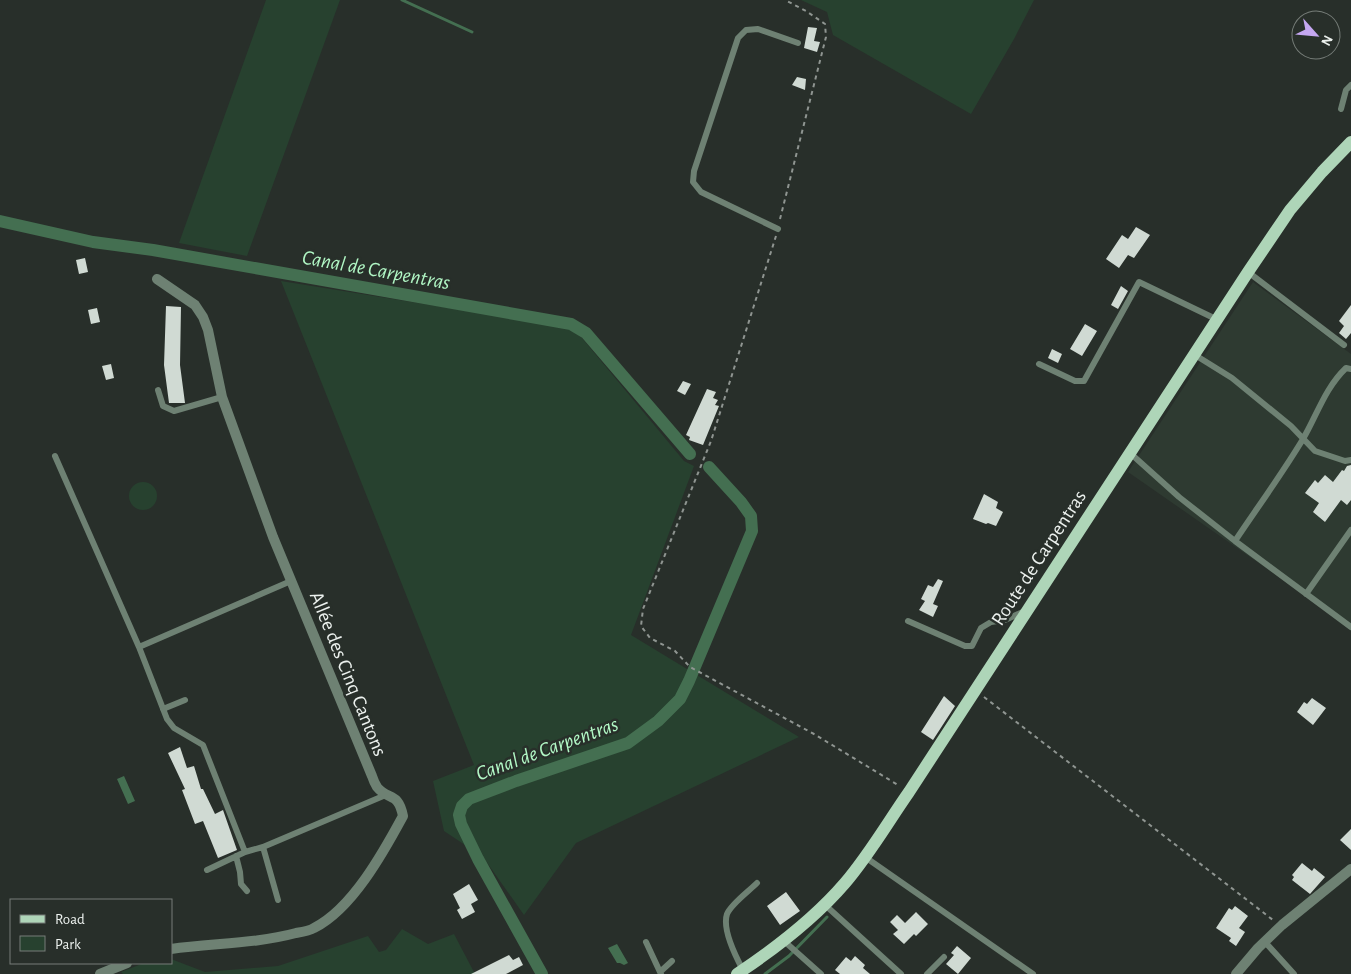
<svg xmlns="http://www.w3.org/2000/svg" width="1351" height="974" viewBox="0 0 1351 974" font-family="'Alegreya Sans',sans-serif">
<rect width="100%" height="100%" fill="#282f2a"/>
<path fill="#2e3a31" d="M1253 282 1351 354V631L1319 605 1128 472Z"/>
<path fill="#27412f" d="M266 0H340L247 256 179 243Z
M801 0H1034L1014 39 971 114 833 35 827 12Z
M281 281 567 327 582 338 684 461 694 466 631 635 799 737 576 843 524 915 483 857 444 831 433 781 474 765Z
M129 496a14 14 0 1 1 28 0a14 14 0 1 1-28 0Z
M402 929 428 944 454 934 475 974H123L121 972 144 963H171V959L205 972 278 966 368 936 379 952 386 950Z"/>
<path fill="#446f51" d="M124 776 135 801 128 804 117 779Z
M617 944 628 963 624 965 620 963H617L608 948Z"/>
<g fill="none" stroke-linecap="round" stroke-linejoin="round">
<path stroke="#446f51" stroke-width="3" d="M402 0 472 32
M765 974 789 956 827 917"/>
<path stroke="#446f51" stroke-width="12" d="M0 221 93 242 153 250 571 324 586 333 690 454
M542 974 478 859 461 824 459 815 462 806 469 799 516 781 628 743 658 721 680 699 689 681 752 531 751 516 741 502 709 467"/>
</g>
<path fill="#d0dad3" d="M808 27 817 28 814 41 820 42 817 52 804 48Z
M797 77 806 79 805 90 792 85Z
M1136 227 1150 235 1134 258 1128 255 1119 268 1106 259 1122 235 1128 239Z
M85 258 88 272 79 274 76 260Z
M1121 286 1128 291 1118 309 1111 305Z
M1351 305V333L1346 339 1339 333 1344 326 1339 321Z
M166 306 181 307 180 365 185 403H169L164 365Z
M97 308 100 322 91 324 88 310Z
M1085 324 1097 331 1082 356 1070 349Z
M1052 349 1062 354 1058 363 1048 358Z
M111 364 114 378 106 380 102 366Z
M683 381 691 384 685 395 677 391Z
M707 389 716 392 713 398 718 400 715 405 719 406 703 445 689 440 690 437 686 435Z
M1351 465V500L1347 505 1341 500 1325 522 1313 512 1319 503 1305 493 1315 480 1318 483 1325 475 1333 482 1342 470 1344 471 1347 466Z
M984 494 998 502 996 508 1003 512 996 526 988 523 986 524 973 519Z
M938 579 943 581 933 604 938 606 933 617 919 610 925 601 921 599 928 585 933 587Z
M944 696 955 706 933 740 921 732Z
M1312 698 1326 708 1313 725 1297 712 1304 702 1307 704Z
M180 747 187 768 194 766 201 789H203L215 814 223 810 237 850 218 858 203 821 195 824 182 790 185 789 168 753Z
M1351 829V850L1340 840Z
M1302 863 1312 871 1314 868 1325 877 1310 894 1292 880 1294 877 1292 875Z
M469 884 478 900 471 904 475 912 462 919 457 910 460 908 453 894Z
M786 892 800 911 780 925 767 906Z
M1235 906 1248 916 1239 928 1245 932 1236 946 1229 941 1231 938 1216 928 1229 908 1232 910Z
M916 912 928 924 916 936 914 934 904 944 893 934 898 930 890 922 897 915 905 923Z
M957 946 971 958 958 974 946 964 954 955 951 953Z
M509 955 513 960 519 957 523 965 506 974H471Z
M855 956 865 965 863 968 870 974H840L835 970 846 957 851 961Z"/>
<g fill="none" stroke-linecap="round" stroke-linejoin="round">
<path stroke="#8f9591" stroke-width="2" stroke-dasharray="4 4" stroke-linecap="butt" d="M780 219 826 37 825 24 806 11 785 0
M776 236 711 441 643 609 641 626 650 638 675 651 690 667 814 734 898 785
M984 697 1273 920"/>
<path stroke="#6e8173" stroke-width="6" d="M1341 109 1346 90 1351 85
M778 229 701 192 693 182 694 171 738 38 746 30 758 29 798 43
M1248 272 1344 345
M1195 355 1232 378 1291 426 1315 451 1345 461 1351 460
M1039 364 1075 381H1084L1139 282 1218 320
M158 390 163 406 174 411 222 397
M1130 453 1179 497 1235 541 1351 627
M55 456 139 647 291 581
M1235 541C1257 508 1282 474 1303 439 1317 415 1325 388 1346 368L1351 369
M1306 594 1351 530
M908 621 965 646H972L981 628 991 622 1005 620 1025 611
M139 647 167 719 174 728 203 745 245 852 263 847
M163 709 185 700
M236 856 240 872 241 884 247 891
M865 857 1033 974
M207 870 245 852
M278 900 263 847 388 794
M824 904 901 974
M784 941 821 974
M646 942 660 972
M1265 942 1294 974
M743 970C736 957 722 929 727 914 731 904 749 891 757 883
M661 974 660 972 672 961
M927 974 944 957"/>
<path stroke="#6e8173" stroke-width="10" d="M157 279 195 305 203 317 208 330 222 397 273 537 372 776C373 779 375 784 377 787 388 801 398 791 403 816 383 853 352 909 314 928 309 931 302 932 296 933 255 944 213 943 171 949
M100 974 127 963
M1236 974 1258 948 1282 925 1351 869"/>
<path stroke="#aed5b8" stroke-width="12" d="M737 974C776 948 815 918 845 883 869 855 888 822 909 792L1248 272 1290 210 1322 172 1351 142"/>
</g>
<g text-anchor="middle" dominant-baseline="central" stroke-width="5" stroke-linejoin="round" paint-order="stroke">
<g font-size="20" fill="#ecf1ee" stroke="#282f2a">
<text transform="translate(1039 558) rotate(-57)">Route de Carpentras</text>
<text transform="translate(348 674) rotate(68)">Allée des Cinq Cantons</text>
</g>
<g font-size="21" font-style="italic" fill="#b1f7c5" stroke="#282f2a">
<text transform="translate(376 270) rotate(10)">Canal de Carpentras</text>
<text transform="translate(547 749) rotate(-20)">Canal de Carpentras</text>
</g>
</g>
<rect x="10" y="899" width="162" height="65" fill="#282f2a" stroke="#767d78"/>
<rect x="20" y="915" width="25" height="8" fill="#aed5b8" stroke="#767d78"/>
<text x="55" y="924" font-size="15" fill="#ecf1ee">Road</text>
<rect x="20" y="936" width="25" height="15" fill="#27412f" stroke="#767d78"/>
<text x="55" y="949" font-size="15" fill="#ecf1ee">Park</text>
<g transform="translate(1316 35) rotate(117)"><circle r="24" fill="#282f2a" stroke="#767d78"/>
<path d="M0-4L9 19L0 12L-9 19Z" fill="#c5a7f1"/>
<text y="-8" font-size="14" font-weight="bold" text-anchor="middle" fill="#ecf1ee">N</text>
</g>
</svg>
